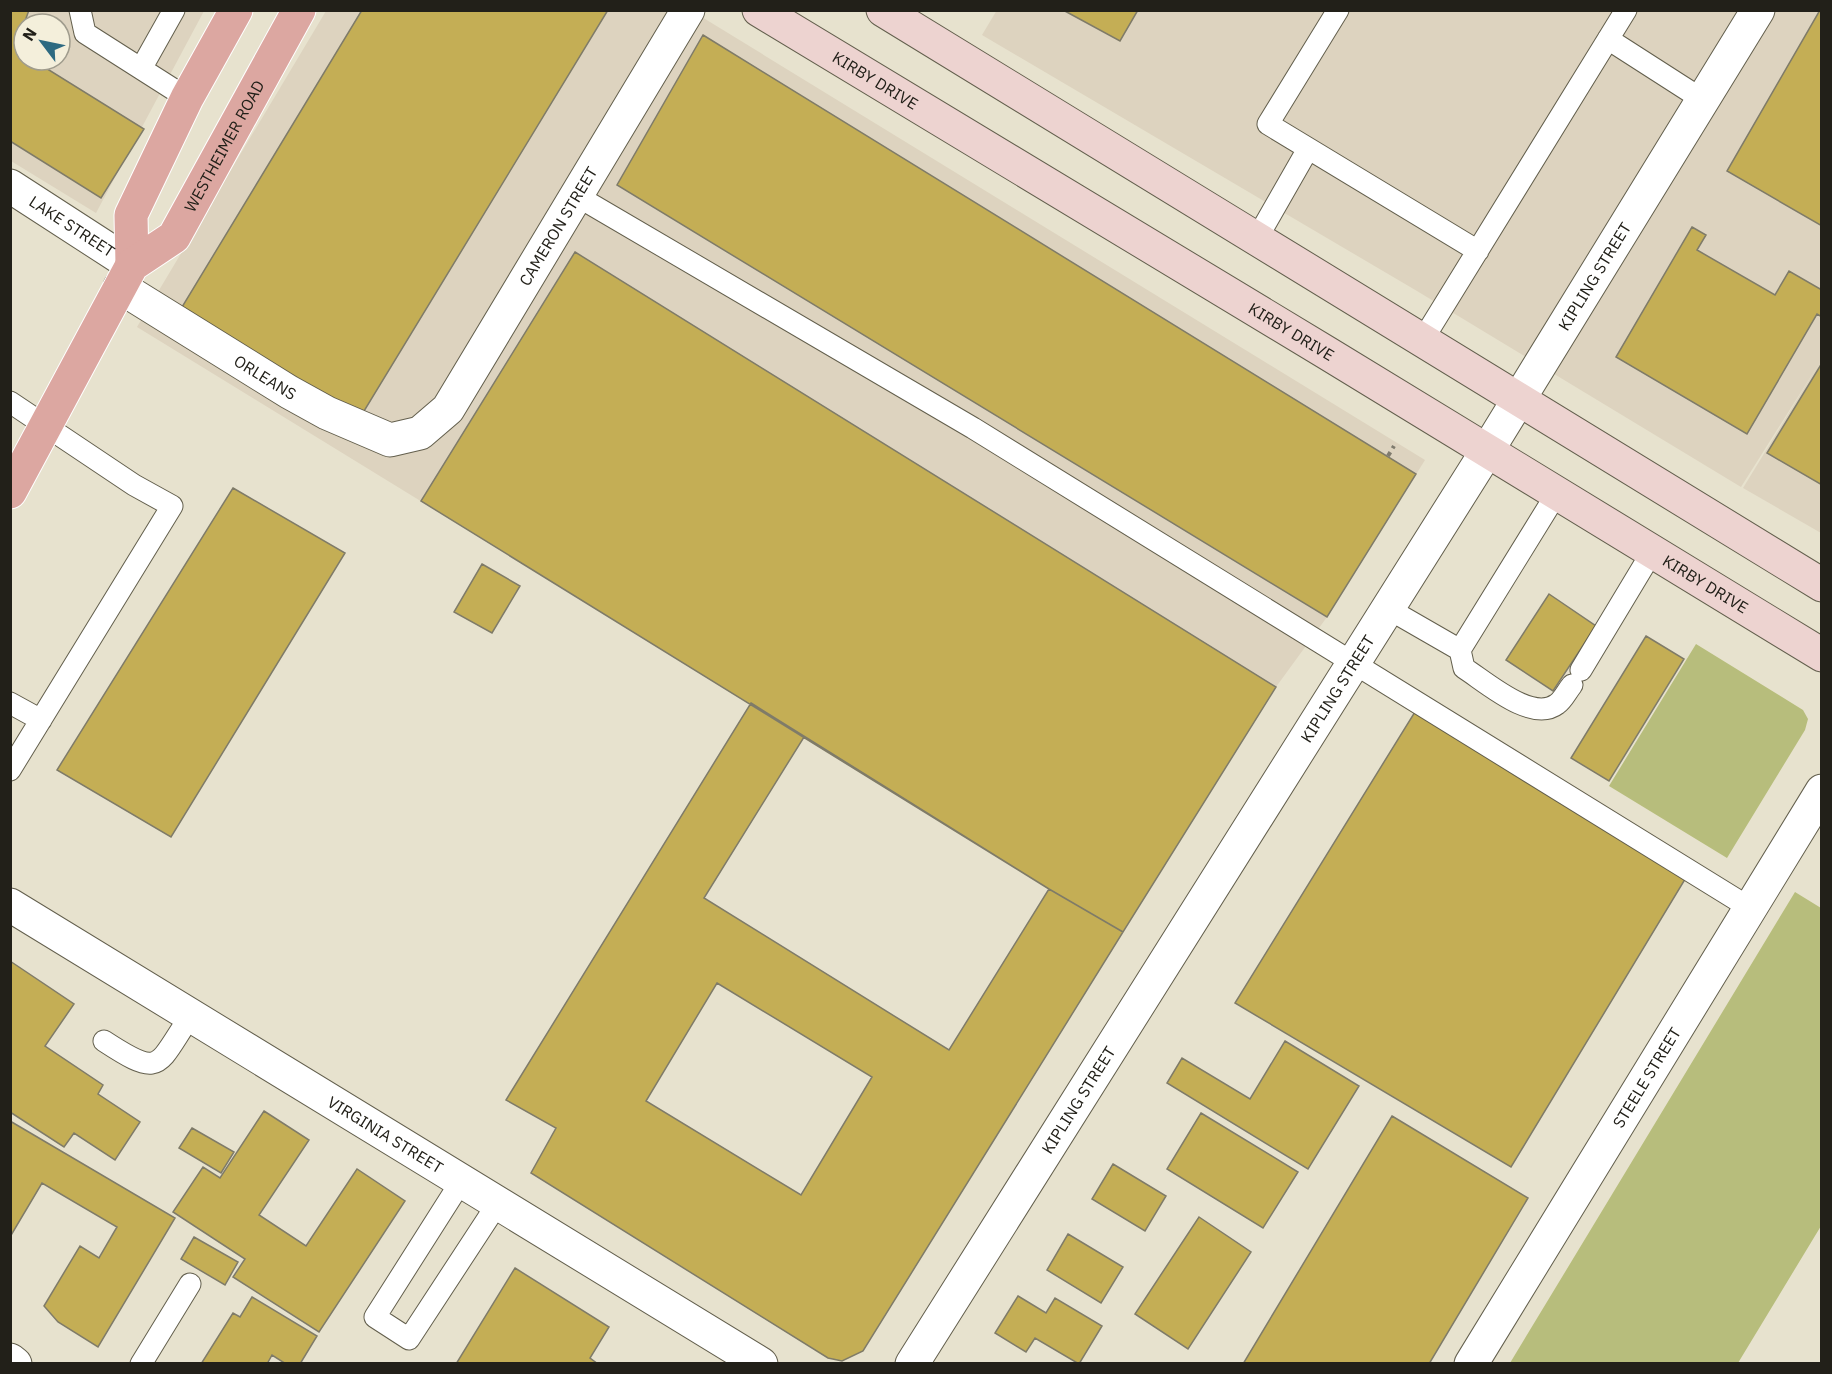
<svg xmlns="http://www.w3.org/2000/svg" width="1832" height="1374" viewBox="0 0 1832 1374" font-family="'IBM Plex Sans',sans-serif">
<rect width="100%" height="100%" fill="#e7e2ce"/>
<path fill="#ddd3bf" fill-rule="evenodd" d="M997 10 1821 11V533L1743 488 1820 362 1741 487 1417 291 982 35Z
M10 11H204L96 213 11 161ZM24 24H60V60H24Z
M326 11H692L1425 460 1327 617 1276 687 1123 932 137 327Z"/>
<path fill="#b7bd7c" d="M1696 644 1803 710 1808 719 1805 730 1727 858 1609 786Z
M1795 892 1821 908V1226L1738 1363H1510Z"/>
<path fill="#c4ae55" stroke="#7f7b68" stroke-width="1.5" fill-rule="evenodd" d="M10 10H29L24 24 20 52 24 54V60H33L144 129 101 198 10 141Z
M362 10H608L358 421 179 312Z
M1063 10H1138L1120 41Z
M1820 10H1822V226L1727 171Z
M703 35 1416 474 1327 617 617 185Z
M1692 227 1706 235 1697 250 1775 295 1789 271 1820 289 1822 286V317L1817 314 1747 434 1616 357Z
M575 252 1276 687 1123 932 1049 889 421 501Z
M1822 363V485L1767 453Z
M233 488 345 553 171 837 57 770Z
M482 564 520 586 492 633 454 612Z
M1549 594 1596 626 1553 691 1506 660Z
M1646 636 1684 659 1609 781 1571 758Z
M751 703 1049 889 1123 932 863 1351 842 1361 828 1358 531 1173 556 1128 506 1100ZM717 983 872 1077 801 1195 646 1101Z
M1418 707 1687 876 1511 1167 1235 1003Z
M804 737 1049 889 949 1050 704 898Z
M10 961 74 1004 45 1046 103 1085 98 1094 140 1122 115 1160 74 1133 64 1147 10 1112Z
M1285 1041 1359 1086 1308 1169 1167 1083 1182 1058 1250 1099Z
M264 1111 309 1140 259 1215 306 1246 357 1169 405 1201 319 1332 233 1277 245 1259 173 1212 203 1167 220 1178Z
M1201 1113 1298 1172 1263 1228 1167 1169Z
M1392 1116 1528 1198 1429 1364H1243Z
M10 1121 175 1218 98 1347 58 1322 44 1306 80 1246 99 1258 117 1227 42 1183 10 1237Z
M192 1128 234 1152 221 1173 179 1148Z
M1113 1164 1166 1196 1145 1231 1092 1199Z
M1199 1217 1251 1252 1188 1349 1135 1314Z
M1068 1234 1123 1267 1101 1303 1047 1270Z
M194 1237 238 1262 225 1285 181 1259Z
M515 1268 609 1327 590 1358 598 1364H456Z
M1018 1296 1046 1313 1055 1298 1102 1326 1079 1364 1035 1338 1026 1352 995 1333Z
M252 1297 317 1336 300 1364H286L272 1355 267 1364H201L233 1313 240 1317Z"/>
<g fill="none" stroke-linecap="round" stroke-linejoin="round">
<g stroke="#635f4d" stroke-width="23">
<path id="lane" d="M80 10 85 33 187 98
M1338 10 1268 124 1478 251
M1608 39 1703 100
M142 67 174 10
M577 196 973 428 1750 908
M1256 240 1308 149
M1422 341 1626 10
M10 402 134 485 172 506 10 770
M1387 608 1460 650 1557 493
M1460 650 1464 668C1486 682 1532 723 1557 704 1563 700 1567 691 1572 685
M1581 670 1652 552
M10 703 41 720
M104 1041C162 1079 156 1067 191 1015
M462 1180 375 1317 409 1339 498 1203
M141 1364 190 1284"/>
</g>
<g stroke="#635f4d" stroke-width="35">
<g id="street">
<path id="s1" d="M10 186 132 265"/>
<path id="s2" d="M120 287 289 392 327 413 390 440 420 433 448 409 688 10"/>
<path id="s3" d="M10 905 761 1364"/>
<path d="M10 1360 15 1364"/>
<path id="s4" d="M912 1364 1487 451 1758 10"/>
<path id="s5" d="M1471 1364 1822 791"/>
</g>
</g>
<g stroke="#635f4d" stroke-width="35">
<g id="secondary">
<path id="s6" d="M759 10 1327 353 1822 655"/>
<path d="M883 10 1822 585"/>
</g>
</g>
<g stroke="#fff" stroke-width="35">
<g id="primary">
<path d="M132 265 131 215 187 98 236 10"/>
<path id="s7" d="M10 492 132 265 174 237 299 10"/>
</g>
</g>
<path stroke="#7f7b6e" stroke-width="4" stroke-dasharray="4.5 4.5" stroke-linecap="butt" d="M1388 456 1394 446"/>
<use href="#lane" stroke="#fff" stroke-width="21"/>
<use href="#street" stroke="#fff" stroke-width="33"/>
<use href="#secondary" stroke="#edd3d0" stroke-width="33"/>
<use href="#primary" stroke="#dca7a1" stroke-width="33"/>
</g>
<g text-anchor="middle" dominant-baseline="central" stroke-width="6" stroke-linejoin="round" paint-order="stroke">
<g font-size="16" fill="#222019" stroke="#f4efdb">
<text stroke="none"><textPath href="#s6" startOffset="136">KIRBY DRIVE</textPath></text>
<text stroke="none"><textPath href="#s7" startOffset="412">WESTHEIMER ROAD</textPath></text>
<text stroke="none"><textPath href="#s1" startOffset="74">LAKE STREET</textPath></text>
<text stroke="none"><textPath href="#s2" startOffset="592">CAMERON STREET</textPath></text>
<text stroke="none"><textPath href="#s4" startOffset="1284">KIPLING STREET</textPath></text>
<text stroke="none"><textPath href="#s6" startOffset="622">KIRBY DRIVE</textPath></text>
<text stroke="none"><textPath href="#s2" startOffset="171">ORLEANS</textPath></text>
<text stroke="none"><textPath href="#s6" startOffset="1107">KIRBY DRIVE</textPath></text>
<text stroke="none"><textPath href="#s4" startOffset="798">KIPLING STREET</textPath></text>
<text stroke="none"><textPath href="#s5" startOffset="336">STEELE STREET</textPath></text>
<text stroke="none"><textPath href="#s4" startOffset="312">KIPLING STREET</textPath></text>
<text stroke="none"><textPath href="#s3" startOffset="440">VIRGINIA STREET</textPath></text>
</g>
</g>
<rect width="1832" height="1374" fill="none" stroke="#222019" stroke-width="24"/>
<g transform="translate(42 42) rotate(302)"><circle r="28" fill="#f4efdb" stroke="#a09c8d" stroke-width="1.5"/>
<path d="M0-4.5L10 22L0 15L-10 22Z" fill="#2e6a81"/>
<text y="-9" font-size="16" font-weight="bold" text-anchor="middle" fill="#222019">N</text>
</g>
</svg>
